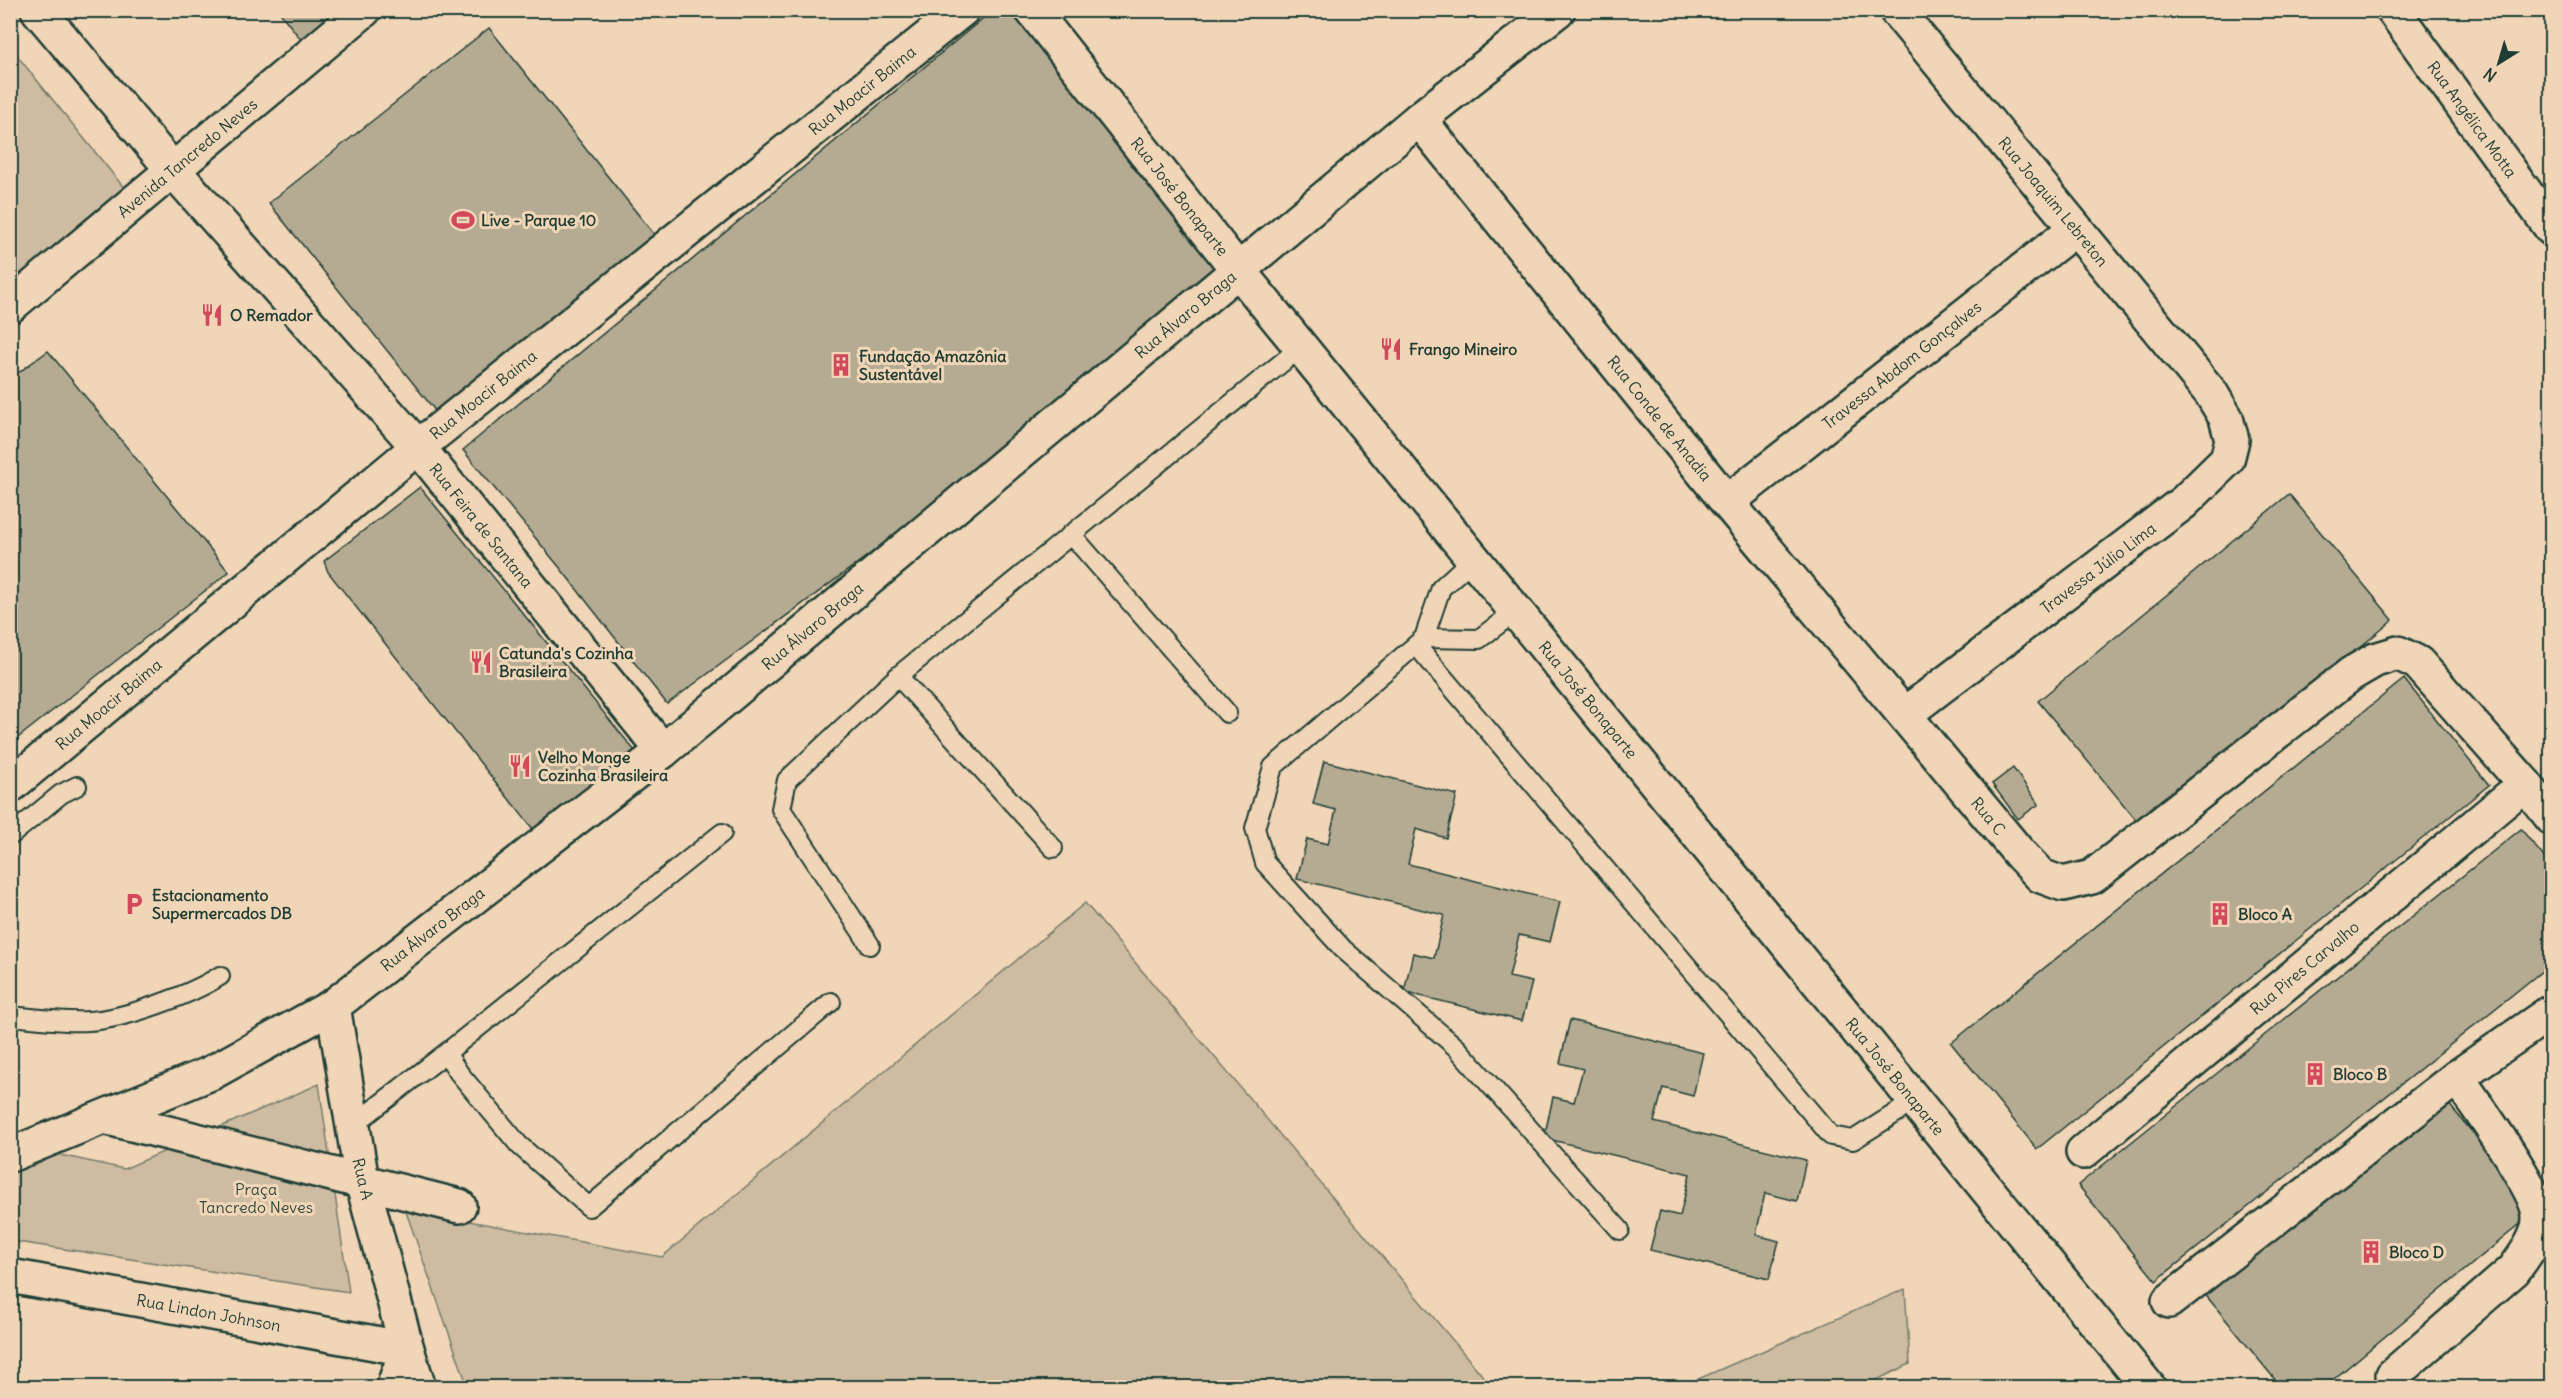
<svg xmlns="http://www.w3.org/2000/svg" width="2562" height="1398" viewBox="0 0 2562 1398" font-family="Delius,sans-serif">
<rect width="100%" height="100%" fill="#f0d5b7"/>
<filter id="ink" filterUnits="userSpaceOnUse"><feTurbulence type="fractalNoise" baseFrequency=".0167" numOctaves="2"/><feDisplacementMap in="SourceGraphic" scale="12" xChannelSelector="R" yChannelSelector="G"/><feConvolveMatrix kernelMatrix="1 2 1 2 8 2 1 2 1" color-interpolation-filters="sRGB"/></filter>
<g filter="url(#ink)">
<path fill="#cebca2" stroke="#767c6b" stroke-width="1.5" d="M10 47 133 199 10 297Z
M1085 903 1492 1387H468L405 1209 662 1257Z
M319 1084 349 1292 11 1241 10 1144 124 1169Z
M1905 1289 1910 1364 1862 1387H1680Z"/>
<path fill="#b5ab93" stroke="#1f3d34" stroke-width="1.5" d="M278 10H349L305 45Z
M993 10H1013L1227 280 962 486 667 704 561 569 463 450Z
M489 28 657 238 437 413 269 203Z
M48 351 229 572 10 744V379Z
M420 487 635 751 533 829 328 572 324 561Z
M2289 494 2393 620 2142 827 2038 701Z
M2404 679 2489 785 2037 1149 1951 1043Z
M1324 761 1457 795 1446 838 1416 829 1408 864 1560 902 1550 942 1519 935 1509 977 1532 982 1522 1021 1404 992 1413 953 1434 958 1444 915 1297 879 1307 839 1328 844 1336 810 1313 804Z
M2013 768 2039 804 2018 819 1992 784Z
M2521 829 2552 867V963L2156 1281 2078 1185Z
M1570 1020 1703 1053 1693 1096 1663 1088 1654 1122 1806 1160 1797 1201 1765 1193 1756 1235 1779 1241 1769 1279 1650 1250 1660 1211 1680 1216 1690 1174 1544 1138 1553 1097 1574 1102 1583 1069 1560 1063Z
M2443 1097 2537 1210 2323 1388H2282L2204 1293Z"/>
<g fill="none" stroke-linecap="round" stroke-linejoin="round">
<g stroke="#1f3d34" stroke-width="22">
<path id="lane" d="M1071 534 1227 713
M1474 558 1441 588 1424 638 1273 767 1255 828 1265 863 1343 949 1457 1048 1620 1230
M1424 638 1479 639 1516 611
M1416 645 1831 1136 1853 1140 1915 1101
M898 676 1053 848
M10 836 61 794 77 786
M870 945 781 809 787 780 898 676 1301 347
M10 1016C36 1018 64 1023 89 1021 125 1019 190 995 220 976
M446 1053 459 1073 519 1145 589 1207 831 1002
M352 1126 446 1053 722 833"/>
</g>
<g stroke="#1f3d34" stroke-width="38">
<g id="street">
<path id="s1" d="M38 10 173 170 418 447 663 751"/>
<path id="s2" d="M1032 10 1238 270 2149 1388"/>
<path id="s3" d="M1896 10 2211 393 2226 418 2232 440 2227 460 2184 502 1905 714"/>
<path id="s4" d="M2393 10 2552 229"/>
<path id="s5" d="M1419 119 1727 502 2020 854 2041 876 2063 884 2092 877 2351 674 2375 660 2398 653 2418 663 2525 784 2552 818"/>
<path id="s6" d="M1727 502 2075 229"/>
<path id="s7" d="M10 786 418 447 962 10"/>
<path d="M104 1117 459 1206"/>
<path id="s8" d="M2083 1152 2525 784"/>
<path id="s9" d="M10 1276 407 1349 362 1181 333 1006"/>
<path d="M2169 1301 2457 1077"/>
<path d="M2393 1375 2514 1270C2525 1255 2540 1236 2539 1216 2538 1189 2475 1104 2457 1077L2552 1011"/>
<path d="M393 1388 407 1349 419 1388"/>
</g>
</g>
<g stroke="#1f3d34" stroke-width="38">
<g id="secondary">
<path id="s10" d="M10 306 364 10"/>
<path id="s11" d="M10 1155 211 1073 333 1006 663 751 1419 119 1558 10"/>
</g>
</g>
<use href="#lane" stroke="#f0d5b7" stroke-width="18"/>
<use href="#street" stroke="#f0d5b7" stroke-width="33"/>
<use href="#secondary" stroke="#f0d5b7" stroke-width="33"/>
</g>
</g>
<defs>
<g id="stadium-bare" transform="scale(1.8)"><path d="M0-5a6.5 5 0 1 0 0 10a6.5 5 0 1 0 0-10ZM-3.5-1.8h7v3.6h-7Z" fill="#d1495b" stroke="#f0d5b7" stroke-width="2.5" paint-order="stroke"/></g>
<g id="restaurant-bare" transform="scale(1.8)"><path d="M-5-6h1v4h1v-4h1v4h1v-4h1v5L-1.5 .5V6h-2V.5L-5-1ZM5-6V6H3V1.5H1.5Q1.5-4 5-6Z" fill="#d1495b" stroke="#f0d5b7" stroke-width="2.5" paint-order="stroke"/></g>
<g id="building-bare" transform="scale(1.8)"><path d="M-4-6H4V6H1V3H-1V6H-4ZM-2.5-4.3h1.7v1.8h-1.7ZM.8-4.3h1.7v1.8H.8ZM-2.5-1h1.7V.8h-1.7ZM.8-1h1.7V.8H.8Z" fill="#d1495b" stroke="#f0d5b7" stroke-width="2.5" paint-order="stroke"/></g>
<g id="parking-bare" transform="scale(1.8)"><path d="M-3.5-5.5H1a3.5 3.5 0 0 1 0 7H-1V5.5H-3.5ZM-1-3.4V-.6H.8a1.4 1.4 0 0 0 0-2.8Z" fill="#d1495b" stroke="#f0d5b7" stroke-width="2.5" paint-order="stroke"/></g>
</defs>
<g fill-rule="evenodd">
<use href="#stadium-bare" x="463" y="220"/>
<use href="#restaurant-bare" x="212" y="315"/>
<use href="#restaurant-bare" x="1391" y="349"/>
<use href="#building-bare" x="841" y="365"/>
<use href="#restaurant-bare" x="481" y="662"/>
<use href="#restaurant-bare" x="520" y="766"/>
<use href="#parking-bare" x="134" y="904"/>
<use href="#building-bare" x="2220" y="914"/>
<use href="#building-bare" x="2315" y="1074"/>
<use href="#building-bare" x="2371" y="1252"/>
</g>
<g text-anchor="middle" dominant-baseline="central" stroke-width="6" stroke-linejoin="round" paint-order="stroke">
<g font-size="16" fill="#1f3d34" stroke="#f0d5b7">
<text stroke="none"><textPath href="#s7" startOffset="1100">Rua Moacir Baima</textPath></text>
<text stroke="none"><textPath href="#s4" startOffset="135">Rua Angélica Motta</textPath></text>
<text stroke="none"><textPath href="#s10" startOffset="231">Avenida Tancredo Neves</textPath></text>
<text stroke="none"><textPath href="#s2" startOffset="238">Rua José Bonaparte</textPath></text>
<text stroke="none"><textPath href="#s3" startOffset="248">Rua Joaquim Lebreton</textPath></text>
<text stroke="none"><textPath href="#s11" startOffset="1454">Rua Álvaro Braga</textPath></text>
<text stroke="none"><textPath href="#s6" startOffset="222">Travessa Abdom Gonçalves</textPath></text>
<text stroke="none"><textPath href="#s7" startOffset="614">Rua Moacir Baima</textPath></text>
<text stroke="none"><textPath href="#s5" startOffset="384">Rua Conde de Anadia</textPath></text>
<text stroke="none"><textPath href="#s1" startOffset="680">Rua Feira de Santana</textPath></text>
<text transform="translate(2098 568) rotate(-37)">Travessa Júlio Lima</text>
<text stroke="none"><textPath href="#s11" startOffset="968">Rua Álvaro Braga</textPath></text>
<text stroke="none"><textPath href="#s2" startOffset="886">Rua José Bonaparte</textPath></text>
<text stroke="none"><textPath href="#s7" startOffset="128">Rua Moacir Baima</textPath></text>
<text stroke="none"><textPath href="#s5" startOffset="900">Rua C</textPath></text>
<text stroke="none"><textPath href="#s11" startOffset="482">Rua Álvaro Braga</textPath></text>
<text stroke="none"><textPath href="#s8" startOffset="288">Rua Pires Carvalho</textPath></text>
<text stroke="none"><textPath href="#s2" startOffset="1372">Rua José Bonaparte</textPath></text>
<text transform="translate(363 1179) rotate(77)">Rua A</text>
<text stroke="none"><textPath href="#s9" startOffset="202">Rua Lindon Johnson</textPath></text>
</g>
<g font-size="16" font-weight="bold" fill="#1f3d34" stroke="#f0d5b7" text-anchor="start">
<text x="481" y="220">Live - Parque 10</text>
<text x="230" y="315">O Remador</text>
<text x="1409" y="349">Frango Mineiro</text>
<text x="859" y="356">Fundação Amazônia<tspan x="859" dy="18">Sustentável</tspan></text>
<text x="499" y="653">Catunda's Cozinha<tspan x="499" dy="18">Brasileira</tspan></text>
<text x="538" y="757">Velho Monge<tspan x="538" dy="18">Cozinha Brasileira</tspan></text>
<text x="152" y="895">Estacionamento<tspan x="152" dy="18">Supermercados DB</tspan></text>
<text x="2238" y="914">Bloco A</text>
<text x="2333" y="1074">Bloco B</text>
<text x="2389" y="1252">Bloco D</text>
</g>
<g font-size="16" fill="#304a3f" stroke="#f0d5b7">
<text x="256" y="1189">Praça<tspan x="256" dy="18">Tancredo Neves</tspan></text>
</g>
</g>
<rect width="2562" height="1398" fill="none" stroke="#f0d5b7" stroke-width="36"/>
<rect x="18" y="18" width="2526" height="1362" fill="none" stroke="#1f3d34" stroke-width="2" filter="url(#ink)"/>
<g transform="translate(2499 63) rotate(217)" stroke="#f0d5b7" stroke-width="4.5" paint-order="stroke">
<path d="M0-4.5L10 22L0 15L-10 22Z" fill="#1f3d34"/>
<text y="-9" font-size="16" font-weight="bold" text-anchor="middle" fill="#1f3d34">N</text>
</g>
</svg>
